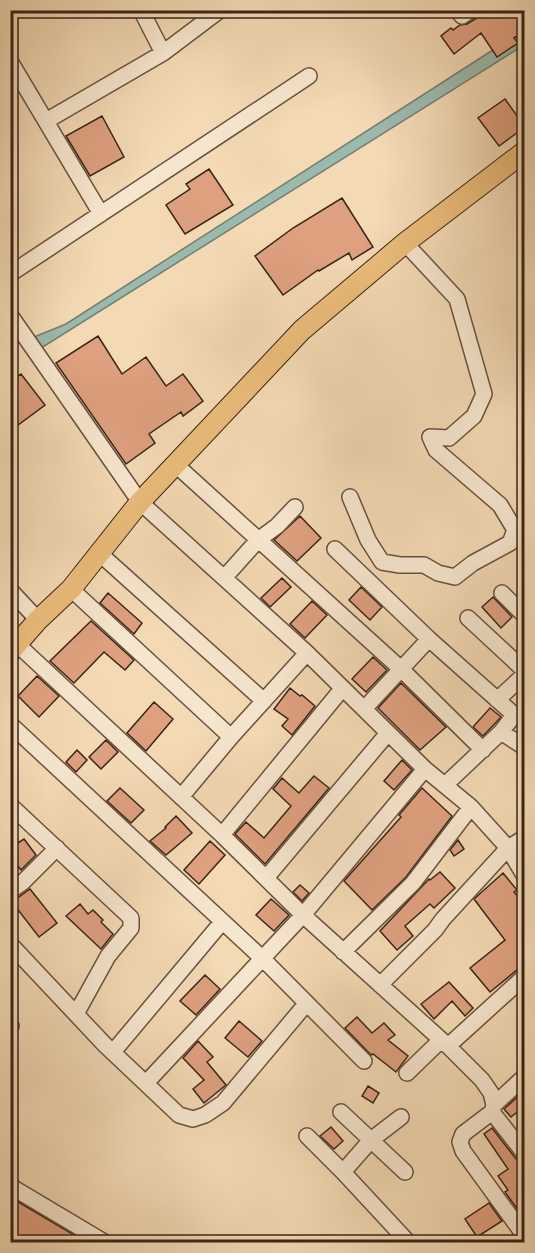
<svg xmlns="http://www.w3.org/2000/svg" width="535" height="1253" viewBox="0 0 535 1253" font-family="'EB Garamond',serif">
<rect width="100%" height="100%" fill="#f3d9b4"/>
<filter id="stains"><feTurbulence type="fractalNoise" baseFrequency=".00333" numOctaves="4"/><feColorMatrix values="0 0 0 0 .2 0 0 0 0 .09 0 0 0 0 .02 0 0 0 .5 -.17"/></filter>
<radialGradient id="worn" r=".72"><stop offset=".6" stop-color="#630" stop-opacity="0"/><stop offset="1" stop-color="#630" stop-opacity=".3"/></radialGradient>
<path fill="#9bbaae" stroke="#747e72" stroke-width="1.5" d="M524 30V45L38 350 29 339 66 324Z"/>
<path fill="#dea07f" stroke="#392518" stroke-width="1.5" d="M482 10H525V31L514 38 518 43 497 57 481 33 454 54 441 36 451 28 453 30 460 25 467 24 477 18Z
M505 99 525 127 499 146 478 118Z
M102 116 124 157 90 176 66 136Z
M209 169 233 205 185 234 166 205 190 189 186 184Z
M342 198 373 247 352 260 349 253 319 271 318 270 283 295 255 256 293 228Z
M98 336 122 374 146 357 166 386 183 374 203 401 183 416 181 412 149 434 155 443 126 464 56 363Z
M21 374 45 405 10 431V381Z
M300 516 321 538 297 561 274 540Z
M282 578 291 587 270 607 261 598Z
M361 587 382 607 370 620 349 600Z
M108 593 142 623 134 634 100 603Z
M493 597 512 617 501 628 482 607Z
M312 601 327 615 305 638 290 624Z
M91 621 134 660 125 670 104 652 74 683 50 661Z
M373 657 387 670 366 692 352 679Z
M37 676 59 696 39 717 18 696Z
M401 683 446 727 420 750 378 708Z
M290 688 300 696 302 695 315 706 292 735 282 726 288 719 274 709Z
M154 702 173 719 146 751 127 733Z
M490 708 501 717 483 736 473 727Z
M106 740 118 752 101 769 89 757Z
M77 750 87 760 76 772 66 762Z
M402 760 412 770 394 790 384 781Z
M314 776 329 788 265 864 235 834 246 822 264 838 291 806 273 789 282 778 299 793Z
M120 788 144 810 131 823 107 801Z
M422 788 452 816 406 877 372 910 344 881 401 817 399 815Z
M176 816 192 833 166 855 150 841 166 828 165 827Z
M24 839 36 855 21 870 10 856V848Z
M458 840 464 849 454 856 450 850Z
M210 841 225 855 199 884 184 870Z
M440 872 455 888 434 908 430 904 405 926 413 936 397 950 380 931 429 879 430 880Z
M503 873 517 890 514 892 525 905V968L517 970 490 992 470 968 505 940 474 899Z
M300 885 309 893 302 901 293 892Z
M30 889 57 923 39 937 12 902Z
M271 899 289 915 274 931 256 915Z
M80 904 88 914 93 910 103 920 101 922 113 934 101 949 66 916Z
M205 975 220 989 196 1015 180 1001Z
M449 982 473 1008 465 1016 452 1001 434 1019 421 1004Z
M357 1017 372 1033 384 1023 395 1035 388 1040 408 1056 396 1072 373 1054 371 1055 345 1028Z
M239 1021 262 1041 248 1057 225 1038Z
M198 1041 213 1057 207 1062 226 1085 204 1103 193 1089 204 1080 183 1058Z
M368 1086 379 1093 373 1103 362 1096Z
M525 1090V1106L511 1117 504 1109Z
M331 1127 343 1141 334 1149 320 1136Z
M492 1128 516 1159 525 1163V1205L518 1210 505 1192 508 1190 498 1176 508 1169 484 1134Z
M15 1200 86 1242H10V1207Z
M489 1203 502 1221 477 1237 465 1219Z"/>
<g fill="none" stroke-linecap="round" stroke-linejoin="round">
<g stroke="#68523f" stroke-width="18">
<path id="minor" d="M141 10 163 53
M457 10 462 16 471 10
M10 61 101 214
M46 121 163 53 220 10
M10 274 309 76
M10 315 140 502 307 653 425 769 471 807 508 848 524 875
M176 465 401 669 483 750
M350 497 368 540 382 562 400 565H424L438 573 455 577 473 563 510 543 515 530 500 505 436 450 430 437 449 438 474 416 484 394 457 299 405 243
M335 549 429 639 511 712V719L501 732 445 785
M99 553 264 701
M224 578 258 540 277 526 295 507
M71 589 231 737
M10 590 38 620
M502 593 524 615
M468 618 524 670
M17 644 222 835 303 915 448 1046 482 1080 491 1093 494 1105 492 1112 463 1134 460 1142 463 1151 524 1235
M497 700 524 675
M364 709 429 639
M10 724 263 959 364 1061
M501 732 524 747
M181 797 231 737 307 653
M10 805 131 918V928L108 956 76 1014
M222 835 342 689
M266 878 388 733
M10 891 23 882 57 848
M10 944 105 1045 179 1115 193 1119 205 1115 223 1103 306 1004
M343 952 413 883 471 807
M380 985 435 930 443 919 508 848 524 838
M10 1026H11
M448 1046 524 977
M113 1052 222 922
M407 1073 441 1040
M146 1083 303 915 425 769
M494 1105 524 1077
M341 1112 405 1172
M492 1112 524 1153
M307 1136 343 1172 408 1242
M343 1172 371 1140 401 1117
M10 1186 104 1242"/>
</g>
<g stroke="#392518" stroke-width="22">
<path id="major" d="M10 652 38 620 71 589 140 502 302 330 405 243 524 152"/>
</g>
<use href="#minor" stroke="#f7e6ce" stroke-width="15"/>
<use href="#major" stroke="#eabc7a" stroke-width="20"/>
</g>
<rect width="535" height="1253" fill="none" stroke="#f3d9b4" stroke-width="36"/>
<rect x="12" y="12" width="511" height="1229" fill="none" stroke="#392518" stroke-width="3"/>
<rect x="18" y="18" width="499" height="1217" fill="none" stroke="#392518" stroke-width="1.5"/>
<rect width="100%" height="100%" filter="url(#stains)"/>
<rect width="100%" height="100%" fill="url(#worn)"/>
</svg>
